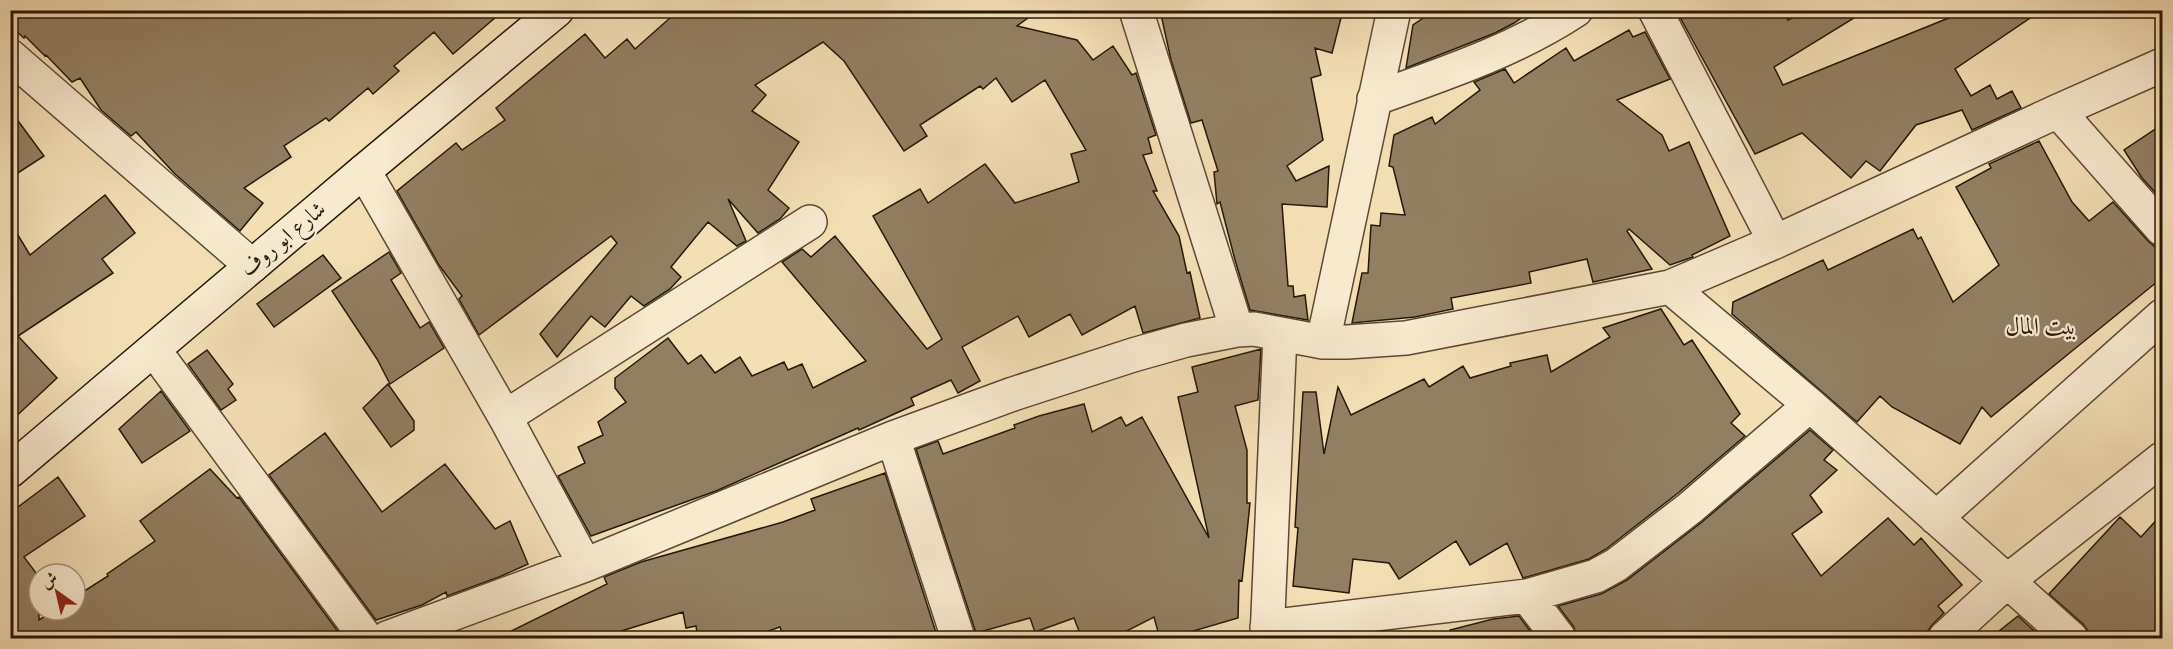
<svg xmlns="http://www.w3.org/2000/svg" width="2173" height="649" viewBox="0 0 2173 649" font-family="'IM FELL French Canon',Amiri,serif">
<rect width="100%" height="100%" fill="#f4dfb5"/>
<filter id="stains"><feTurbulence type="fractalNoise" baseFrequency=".00333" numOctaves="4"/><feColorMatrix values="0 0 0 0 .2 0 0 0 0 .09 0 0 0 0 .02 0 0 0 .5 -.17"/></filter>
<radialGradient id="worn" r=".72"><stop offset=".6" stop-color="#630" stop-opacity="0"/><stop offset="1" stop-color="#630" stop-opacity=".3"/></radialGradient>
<path fill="#927f62" stroke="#271808" stroke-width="1.5" d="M10 10H504L453 54 434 32 394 66 399 71 373 94 368 88 329 121 326 118 284 146 291 157 244 188 263 203 240 231 175 174 136 132 131 136 101 110 80 78 72 82 46 55 45 56 25 36 24 38 10 26Z
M679 10H1039L1017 26 1077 40 1093 60 1113 46 1132 75 1136 73 1156 135 1148 138 1152 153 1143 155 1157 191H1153L1179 236 1187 273 1190 272 1200 318 1143 333 1135 306 1082 335 1070 314 1029 337 1018 316 962 347 980 381 958 393 951 380 911 398 914 405 859 430 858 428 716 491 591 536 558 476 585 463 578 447 603 435 598 422 626 402 615 388V378L668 338 688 364 701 355 715 373 740 357 752 376 784 362 788 370 802 364 813 388 866 361 782 262 802 249 811 257 835 236 927 349 942 339 873 216 920 189 928 203 985 164 1015 203 1079 182 1071 154 1086 150 1045 80 1012 102 996 78 983 89 980 86 920 125 927 136 904 151 844 61 823 42 755 85 766 95 752 111 799 142 768 190 789 208 780 219 758 233 728 199 746 241 737 246 708 222 671 267 681 277 670 289 644 306 631 296 605 327 591 316 557 357 540 334 617 243 611 236 479 335 459 299 462 296 439 265 397 191 456 143 462 150 505 120 496 108 585 34 605 58 627 39 635 49Z
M1160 10H1343L1332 53 1315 48 1321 75 1311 78 1323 140 1287 166 1296 181 1329 166 1327 207 1282 204 1288 286H1293L1294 297 1305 295 1308 320 1250 310 1235 260 1220 202 1217 204 1214 172 1218 171 1202 120 1191 123 1171 60Z
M1435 10H1533L1514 23 1495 33 1406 68 1413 25Z
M1676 10H1782L1788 20 1808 10H1867L1774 67 1783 85 1956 15 1964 10H2042L1955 69 1971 96 1990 85 1997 99 2012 91 2021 108 1972 130 1962 110 1916 125 1880 171 1866 161 1851 178 1802 133 1755 154Z
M1629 30 1633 37 1645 32 1670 79 1617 100 1662 135 1669 151 1689 142 1730 236 1692 255 1693 257 1670 265 1629 229 1627 231 1652 269 1593 282 1587 259 1529 272 1531 283 1451 298 1453 309 1415 317 1352 323 1362 273H1368L1371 225 1380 226 1381 213 1405 215 1393 167 1389 166 1394 135 1432 117 1435 124 1480 90 1474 82 1505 69 1514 83 1566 48 1574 61Z
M10 110 44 156 10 178Z
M2163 124V201L2142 178 2124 150Z
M2039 141 2072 202 2089 221 2113 202 2148 241 2155 247H2163V277L1991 417 1982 407 1960 444 1892 407 1880 396 1857 422 1732 314 1733 302 1823 260 1828 270 1913 229 1918 239 1921 237 1953 302 1999 265 1956 187 1991 168 1989 164Z
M105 195 135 233 102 259 113 273 18 336 57 378 10 422V222L30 255Z
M389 252 401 273 391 280 420 328 429 322 444 348 390 384 377 359 332 291Z
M323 255 341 278 274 327 257 304Z
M1661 309 1684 345 1692 340 1740 414 1731 423 1745 436 1678 493 1606 549 1589 559 1523 578 1507 543 1470 565 1456 541 1399 579 1389 563 1353 559 1349 593 1293 586 1298 528 1295 527 1303 392H1316L1324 454 1338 387 1351 415 1424 379 1429 387 1463 366 1470 378 1511 366 1510 363 1547 355 1551 372 1610 337 1603 328Z
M1261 349 1258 400 1235 406 1247 450V503H1250L1242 581 1239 580 1238 618 1166 639H1160L1154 617 1111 639H1082L1074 618 1035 632 1030 618 976 633 916 449 938 441 943 454 1015 428 1014 425 1039 416 1084 404 1092 432 1121 417 1126 426 1142 417 1209 538 1178 397 1198 392 1192 367Z
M207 350 233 384 228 389 236 400 221 410 188 364Z
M388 384 414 421V430L391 447 363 408Z
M161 391 190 431 142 463 119 429Z
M1810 430 1833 450 1824 460 1837 470 1810 495 1822 512 1792 534 1821 576 1888 518 1914 545 1921 538 1962 585 1938 606 1944 613 1932 625 1927 632V639H1577L1574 627 1558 606 1601 594 1627 580 1702 522Z
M325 433 382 512 445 464 495 529 510 521 528 564 499 577 447 596 446 592 422 605 376 620 269 475Z
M210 469 237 498 239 497 342 637 339 639H10V513L58 477 85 516 24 557 39 577V620L55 610H75V597L108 576 107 574 155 541 140 521Z
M885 473 938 639H784L780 627 745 639H698L696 626 686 628 683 612 618 632 621 639H495L607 584 604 577 641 562 783 522 815 510 811 499Z
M2163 513V639H2089V632L2083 624 2049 594 2120 517 2141 537Z
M1519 616 1536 639H1451L1450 630 1493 619Z
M2018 616 2043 639H1989Z"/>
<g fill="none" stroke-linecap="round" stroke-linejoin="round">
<g stroke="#5a4a33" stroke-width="36">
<path id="street" d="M1136 10 1237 330
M1655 10 1775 242
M10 56 252 266
M1374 99C1443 74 1514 51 1576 10
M2058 111 2162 229
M364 171 505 417 585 565
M1670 287 1810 405 2071 638
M1323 342 1394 10
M154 350 366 638
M505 417 810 222
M893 438 958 638
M1936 518 2162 316
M1527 596 1559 638
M1267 627 1527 596 1596 576 1616 565 1690 508 1810 405
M387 638 585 565 893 438 1013 394 1133 355 1186 340 1237 330 1254 329 1323 342H1347L1406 338 1670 287 1775 242 2058 111 2162 65
M1267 638 1280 334
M1945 638 2006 582 2162 459"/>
</g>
<g stroke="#271808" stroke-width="36">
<path id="secondary" d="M10 471 364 171 557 10"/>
</g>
<use href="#street" stroke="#f8eacf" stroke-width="33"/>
<use href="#secondary" stroke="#f8eacf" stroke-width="33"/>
</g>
<g text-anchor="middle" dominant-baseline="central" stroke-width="4.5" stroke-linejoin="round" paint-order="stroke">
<g font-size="22" fill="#271808" stroke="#f8eacf">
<text transform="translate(283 239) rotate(-40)">شارع ابو روف</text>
</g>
<g font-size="24" fill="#271808" stroke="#f8eacf">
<text x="2041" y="326">بيت المال</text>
</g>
</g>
<rect width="2173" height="649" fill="none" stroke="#f4dfb5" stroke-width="36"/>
<rect x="12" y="12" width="2149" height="625" fill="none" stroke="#271808" stroke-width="3"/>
<rect x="18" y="18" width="2137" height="613" fill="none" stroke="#271808" stroke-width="1.5"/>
<g transform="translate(57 592) rotate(326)"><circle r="28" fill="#f8eacf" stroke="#a4967f" stroke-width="1.5"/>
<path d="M0-4.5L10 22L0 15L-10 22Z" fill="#8f2418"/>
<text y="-9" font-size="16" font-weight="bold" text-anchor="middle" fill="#271808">ش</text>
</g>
<rect width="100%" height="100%" filter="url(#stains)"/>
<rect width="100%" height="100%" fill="url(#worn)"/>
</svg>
